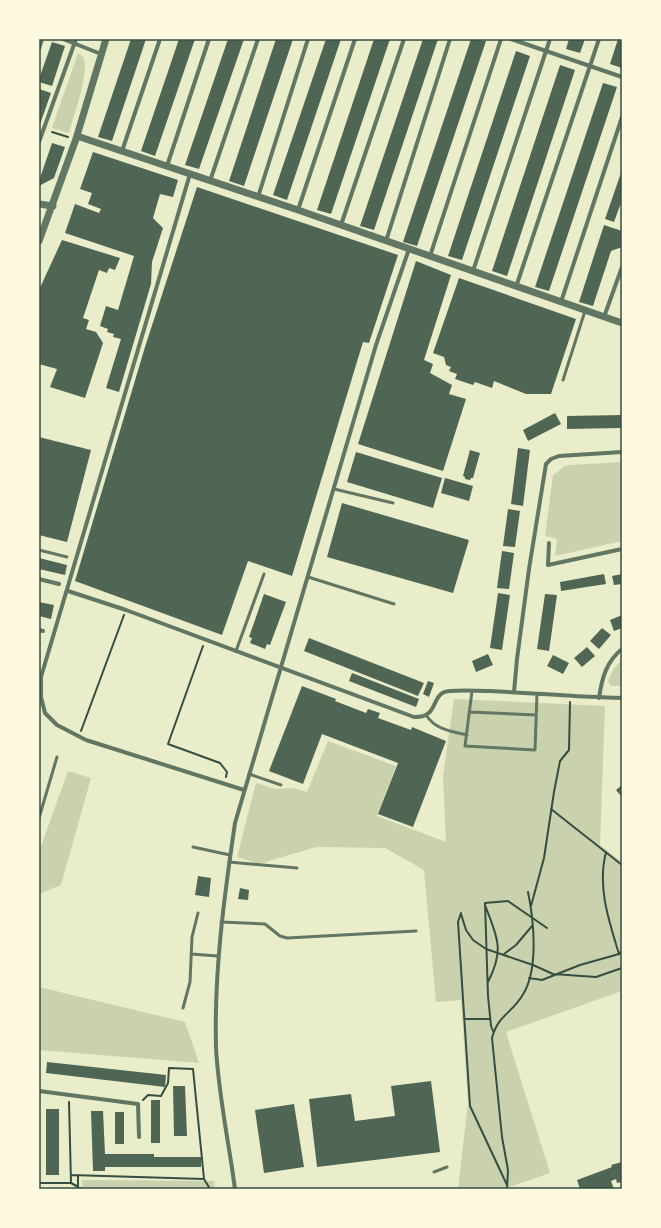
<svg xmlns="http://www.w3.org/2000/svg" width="661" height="1228" viewBox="0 0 661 1228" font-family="Commissioner,sans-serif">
<rect width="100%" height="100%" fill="#e9edc9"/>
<path fill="#cad2ad" d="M78 53C81 55 83 56 84 60 89 73 73 118 69 133L52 128Z
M622 462V541L555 556 557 539 545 536 553 475 565 466 570 465Z
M622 660V686H611L608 681 614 668Z
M454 699 605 706 600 845 622 862V991L506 1032 550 1173 509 1187V1189H458L468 1103 461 1000 436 1002 424 870 385 848 316 847 259 864 237 857 256 783 275 789 293 788 307 792 328 741 396 766 377 816 446 842 443 776Z
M68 771 91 778 61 885 39 894V852Z
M39 987 185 1022 199 1063 39 1050Z
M82 1180 214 1181 215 1189H82Z"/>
<path fill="#4f6655" d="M131 39H146L112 141 98 137Z
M179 39H195L155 156 141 151Z
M228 39H244L199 169 185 165Z
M276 39H293L244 186 229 181Z
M326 39H341L287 200 273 195Z
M374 39H390L331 214 317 210Z
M423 39H438L374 230 360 226Z
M471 39 486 41 417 246 403 242Z
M569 39H585L580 53 566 49Z
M618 39H622V68L610 64Z
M52 42 65 46 52 86 39 82V79Z
M516 51 530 56 462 260 448 256Z
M560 65 575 70 507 276 492 271Z
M603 83 617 87 549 291 535 287Z
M39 89 51 93 39 127Z
M52 143 65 147 54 178 39 186V181Z
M93 152 178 180 173 197 160 194 153 218 163 228 152 262 151 284 119 392 106 388 121 339 113 337 114 334 107 332 108 329 100 326 106 306 118 310 134 256 65 233 75 204 99 213 101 209 88 204 92 193 80 189Z
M622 170V200L614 222 605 219Z
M197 187 398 255 369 343 363 342 292 576 248 561 222 635 75 581 145 347Z
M604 225 622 231V247L611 251 593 306 579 302Z
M62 240 120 258 115 270 109 268 107 273 99 270 83 318 89 320 86 329 96 332 103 343 85 398 50 387 57 369 39 364V290Z
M416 261 451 275 424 360 433 364 430 373 452 385 449 394 466 399 443 471 358 444Z
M459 278 576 319 551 394H526L494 381 492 388 475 382 473 385 455 379 457 374 449 371 451 367 446 365 444 357 433 353Z
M555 413 561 424 528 441 523 430Z
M622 415V428L567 429V416Z
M39 437 91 450 67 542 39 535Z
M518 448 530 450 523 506 511 504Z
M470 450 480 453 473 478H471L470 480 465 479V477L463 476Z
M356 452 442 478 433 508 347 482Z
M445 478 473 486 469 501 441 493Z
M342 503 469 540 453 593 327 557Z
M508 509 520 511 515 547 503 546Z
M502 551 514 553 509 589 497 588Z
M39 558 67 565 65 575 39 569Z
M604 574 606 584 561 591 560 582Z
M622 574V584L614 585 612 576Z
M498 593 510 595 502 650 490 648Z
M264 594 286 602 270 645 267 644 265 649 250 643 252 638 249 637Z
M545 594 557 595 549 651 537 649Z
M39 602 54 605 51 619 39 616Z
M622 615V628L614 631 610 620Z
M602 628 611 635 599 649 590 641Z
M309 638 424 683 418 696 304 651Z
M587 647 595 656 582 667 574 658Z
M488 654 493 665 476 672 472 661Z
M553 655 569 663 563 674 547 666Z
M352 673 419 699 416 707 349 681Z
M428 681 434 683 429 697 423 694Z
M302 686 336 699 335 701 366 713 368 709 380 713 378 718 411 730 412 727 446 741 413 827 378 814 398 763 322 734 303 784 269 771Z
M622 785V797L616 790Z
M198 876 211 878 209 897 195 895Z
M240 888 249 890 248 900 238 899Z
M47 1062 166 1075 165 1087 46 1073Z
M431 1081 440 1152 317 1167 309 1099 351 1094 355 1121 395 1116 391 1086Z
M173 1086H185L187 1136H174Z
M151 1100H160V1143H151Z
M294 1104 304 1167 264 1173 255 1110Z
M46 1109H59V1175H46Z
M91 1111H103L105 1154H154V1157H201V1167H105V1171H93Z
M115 1112H124V1144H115Z
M622 1162V1182L617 1183 616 1179 611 1181 614 1189H580L577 1180 612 1167 611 1165Z"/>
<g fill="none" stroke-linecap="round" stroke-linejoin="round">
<path stroke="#344e41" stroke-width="2" d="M52 132 68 137
M203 646 168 744 220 763 227 772 226 777
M81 731 124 615
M551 809 622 865
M606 852C597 887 609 921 619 954H622
M485 903 488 996 491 1026 493 1031
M485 903 508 901 547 928
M485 905C497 937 505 949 488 982
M531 906 544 858 554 792 560 761 569 750 570 702
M461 913 458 922 470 1106 507 1185
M461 914 466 930 473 940 486 949 533 965 553 974 596 977 622 968
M504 954 516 945 532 926
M529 978 542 980 580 965 619 954 622 950
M466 1019H490
M71 1175 204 1179 193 1069 169 1068 168 1083 161 1096 148 1095 143 1100
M78 1175V1189
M204 1179 210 1189
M39 1183H71L69 1102
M71 1183 82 1189
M507 1189 508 1170 502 1137 492 1038C498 1015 511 1014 522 996 539 971 534 921 528 892"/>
<path stroke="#617663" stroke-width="3" d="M563 380 585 311
M334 489 393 503
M39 550 67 557
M308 577 394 604
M236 651 264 574
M472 691 465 746 535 750 537 694
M469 712 536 715
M426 715C436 730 450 731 467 735
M249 774 281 785
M39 818 57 757
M193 847 230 855
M229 862 297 868
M221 922 265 924 280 936 287 938 416 931
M191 954 218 956
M183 1008 190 982 192 937 198 913
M434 1172 447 1167
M622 1187V1188"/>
<path stroke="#617663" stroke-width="4" d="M63 39 101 54
M511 39 622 77
M39 49 42 39
M39 142 76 39
M122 151 160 39
M167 166 209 39
M190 174 41 677V697L45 713 57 725 86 740 244 790
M210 181 258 39
M258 197 308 39
M298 210 355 39
M341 225 404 39
M386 241 450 39
M430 256 501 39
M473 271 550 39
M516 287 599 39
M561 302 622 117
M604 317 622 267
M549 543 548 565 622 549
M39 579 59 584
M68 591 126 610 414 717C441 718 429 692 450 691 463 690 477 691 490 691 534 693 578 697 622 698
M39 630 43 631
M514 692 517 659 529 569 546 464 551 459 559 456 622 452
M599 698C602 678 606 662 622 649
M39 1091 138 1104 139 1137
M235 1189C229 1143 218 1093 216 1047 214 971 224 898 235 823L376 345 409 249"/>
<path stroke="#617663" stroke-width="7" d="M77 136 298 210 622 323
M39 204 53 206
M39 241 76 139 106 39"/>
</g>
<rect width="661" height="1228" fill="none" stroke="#fefae0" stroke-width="80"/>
<rect x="40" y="40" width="581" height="1148" fill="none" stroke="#344e41" stroke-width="1.5"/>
</svg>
